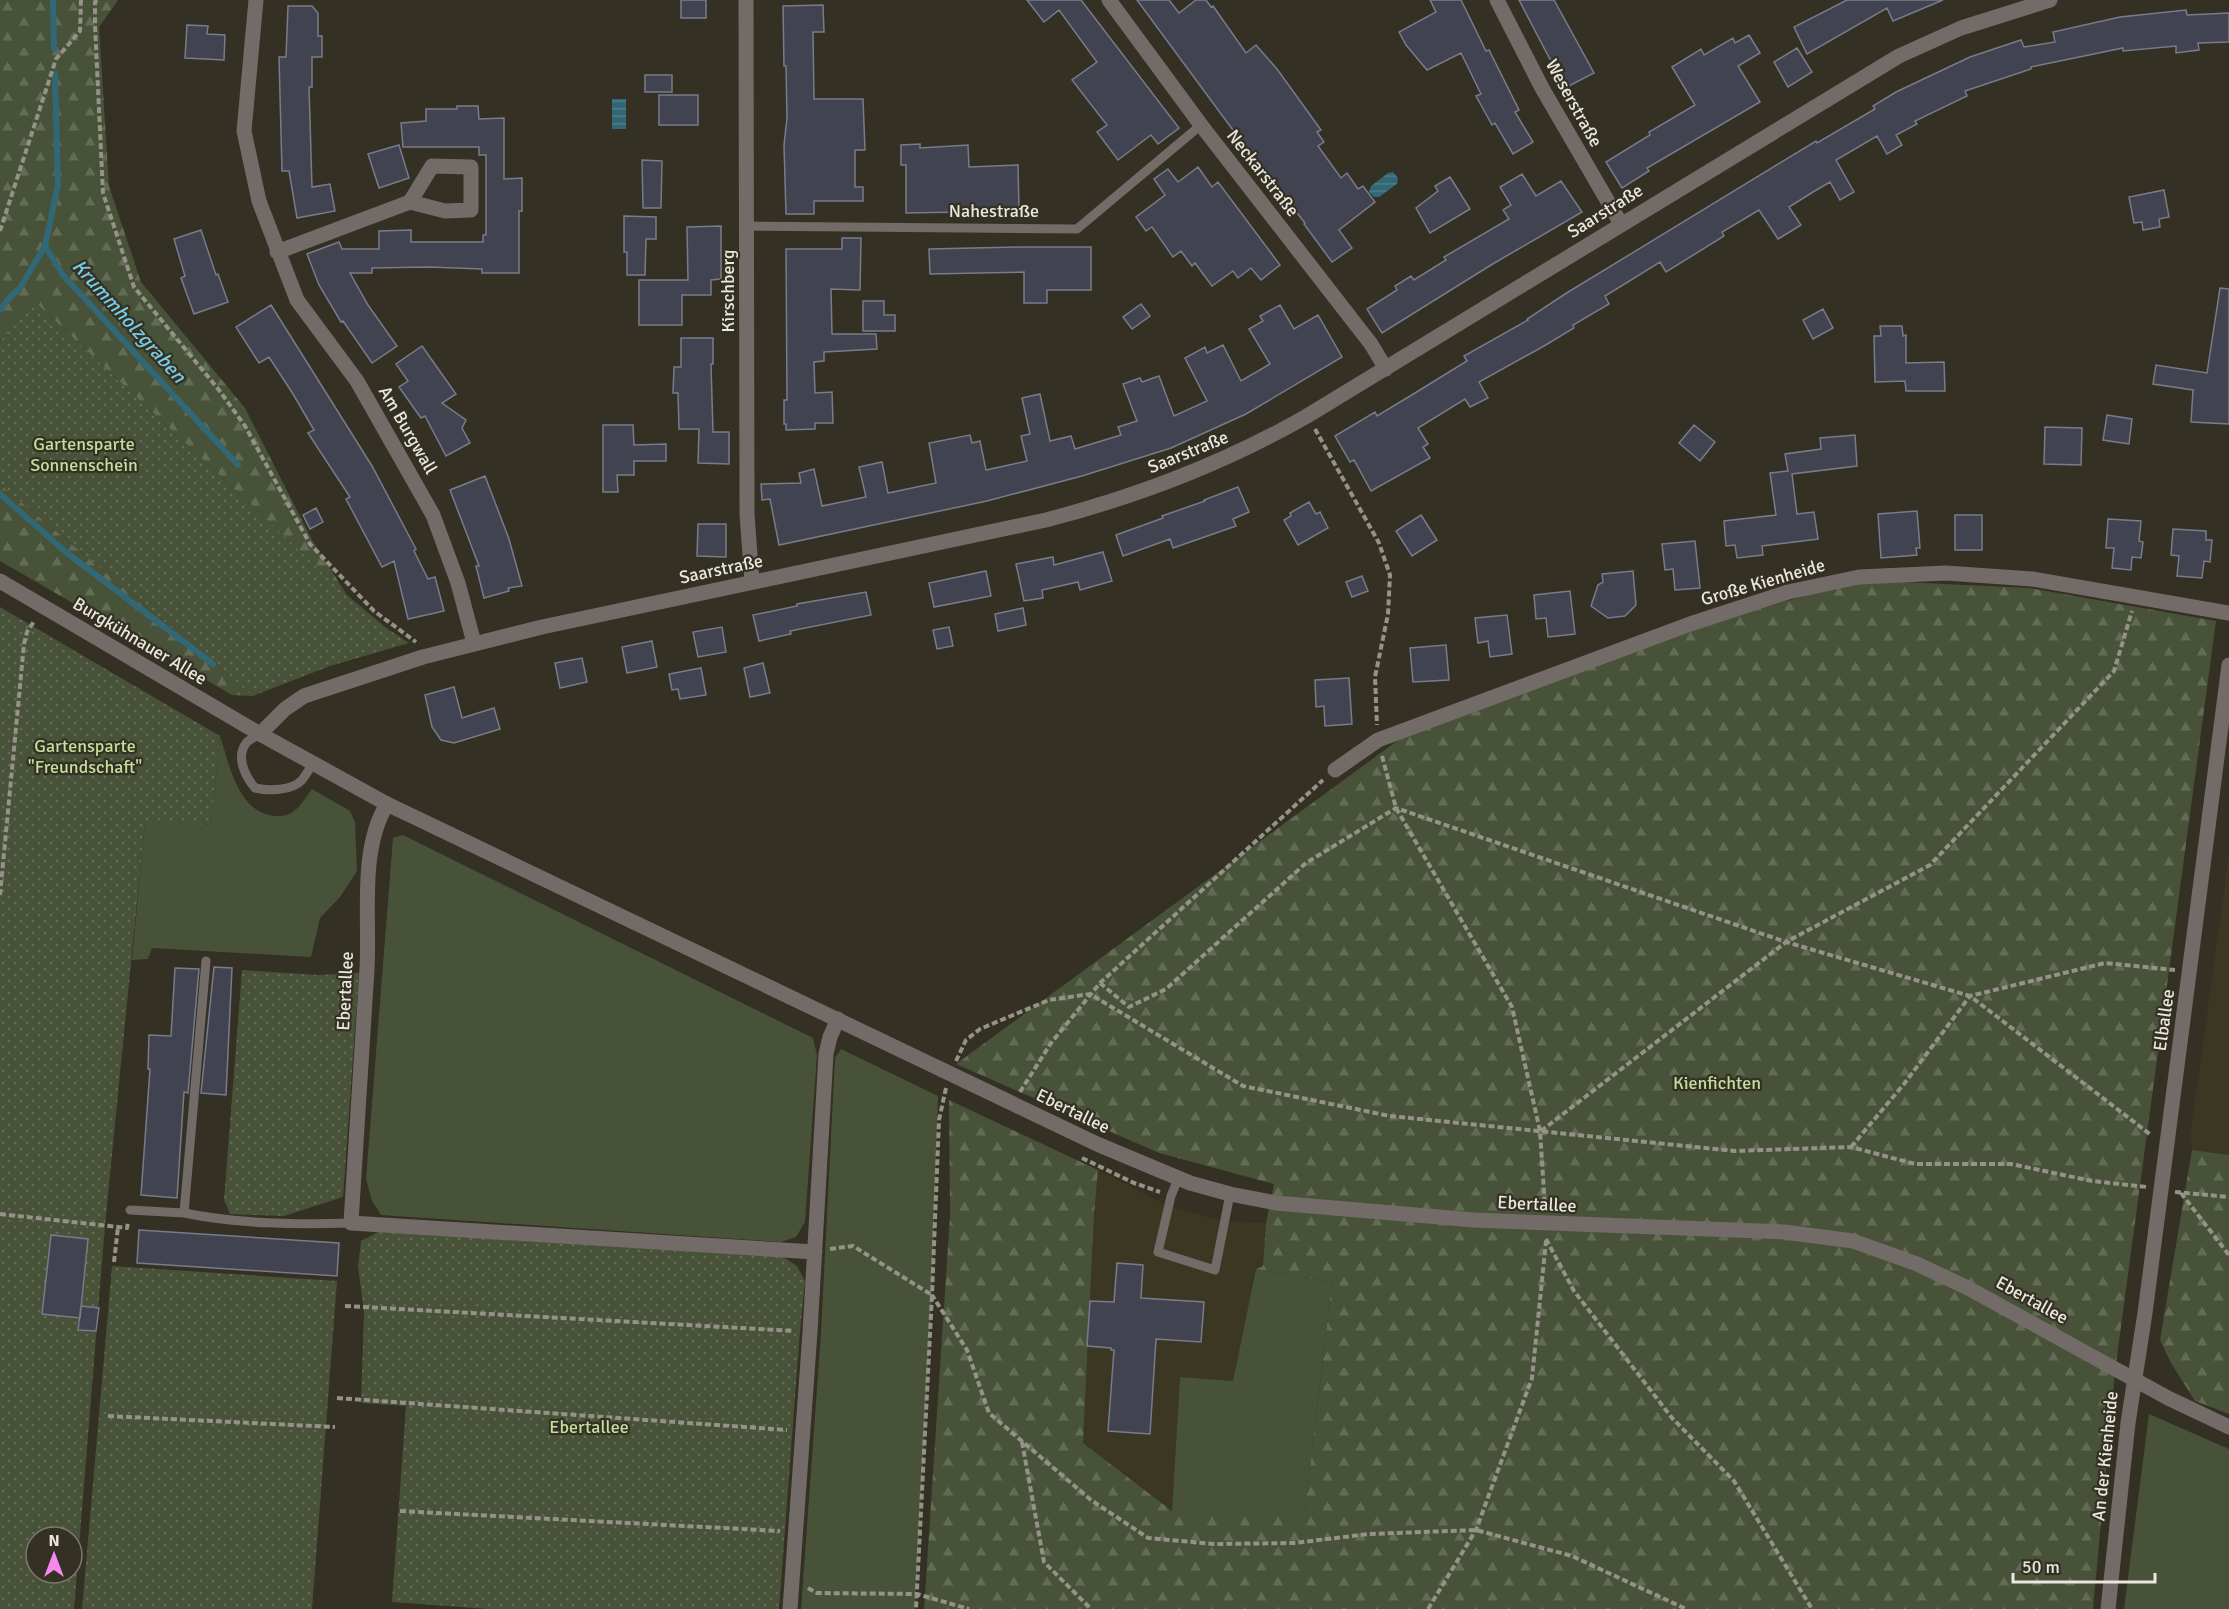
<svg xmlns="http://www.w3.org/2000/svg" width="2229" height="1609" viewBox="0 0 2229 1609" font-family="Signika,sans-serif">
<defs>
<pattern id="forest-firs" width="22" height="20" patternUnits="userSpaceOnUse" patternTransform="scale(1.5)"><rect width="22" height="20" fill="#485238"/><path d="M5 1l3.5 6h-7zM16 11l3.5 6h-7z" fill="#626b54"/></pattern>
<pattern id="garden-dots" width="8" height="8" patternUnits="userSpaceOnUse" patternTransform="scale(1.5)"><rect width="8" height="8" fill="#485238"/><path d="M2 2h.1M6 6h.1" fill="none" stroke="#626b54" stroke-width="1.8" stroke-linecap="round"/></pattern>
<pattern id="water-rules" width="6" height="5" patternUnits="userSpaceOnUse" patternTransform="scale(1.5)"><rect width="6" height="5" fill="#326776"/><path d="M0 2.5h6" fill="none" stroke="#507d89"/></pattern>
</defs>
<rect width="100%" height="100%" fill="#343023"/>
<path fill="#3c3723" d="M2229 854V1155L2192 1150 2190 1138Z
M1098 1170 1168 1206 1222 1221 1266 1223 1263 1266 1256 1269 1233 1381 1180 1377 1172 1511 1083 1443 1094 1214Z"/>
<path fill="#485238" d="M220 736C229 763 237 808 269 815 293 820 299 807 312 789L350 811 355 822 357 871 340 897 320 918 311 957 152 948 148 959 132 960 145 821 211 825Z
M403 835 813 1038 817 1055 805 1222 796 1237 781 1242 381 1215 372 1201 366 1179 393 838Z
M841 1049 938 1096 932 1295 915 1609H801L821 1333 835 1058Z
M1256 1269 1332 1282 1305 1511H1172L1180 1377 1233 1381Z
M2149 1414 2229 1449V1609H2124Z"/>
<path fill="url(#forest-firs)" d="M0 0H118L99 27 109 186 141 282 245 408 312 540 347 595 37 304 0 341Z
M0 484 253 696 232 695 0 561Z
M1859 580 2029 588 2216 621 2115 1371 2093 1609H924L950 1216 949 1100 1098 1170 1094 1214 1083 1443 1172 1511H1305L1332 1282 1256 1269 1263 1266 1266 1223 1274 1184 1159 1153 956 1064 1401 738 1684 631Z
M2192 1150 2229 1155V1414L2195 1401 2171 1363 2160 1340Z"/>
<path fill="url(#garden-dots)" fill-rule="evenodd" d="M36 303 347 595 385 627 409 643 330 666 253 696 0 484V341Z
M0 607 220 736 211 825 145 822 105 1225 74 1609H0ZM36 1537H72V1573H36Z
M242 970 317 975 359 973 343 1197 284 1216 230 1214 224 1200Z
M378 1232 783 1257 797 1266 805 1281 800 1331 779 1609H488L392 1602 406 1406 361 1403 364 1312 358 1266 361 1241Z
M112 1266 337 1281 312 1609H82Z"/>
<path fill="url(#water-rules)" d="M612 99H626V129H612Z
M1393 172 1398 178 1397 184 1379 197H1374L1369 192 1371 186 1388 173Z"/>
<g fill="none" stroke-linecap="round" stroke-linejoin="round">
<path stroke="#326776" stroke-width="6" d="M53 0 54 49
M55 74 58 185 45 246 63 275 238 465
M0 310 10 297 20 288 45 246
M0 494 67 553 213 664"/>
</g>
<path fill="#424351" stroke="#7a7b8a" stroke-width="1.5" d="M681 0H706V18H681Z
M1027 0H1081L1179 128 1158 144 1151 135 1118 160 1097 132 1107 125 1072 80 1097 62 1059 10 1044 22Z
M1137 0H1169L1179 13 1196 0H1206L1211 7 1213 6 1246 53 1256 45 1277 69 1321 130 1317 132 1324 142 1318 146 1341 178 1347 173 1358 189 1363 186 1375 202 1339 230 1352 248 1332 262 1304 224 1305 223 1258 164Z
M1430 0H1461L1486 51 1489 50 1519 110 1515 112 1533 142 1513 154 1495 123 1492 125 1476 96 1481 94 1461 53 1427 70 1406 45 1399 32 1436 12Z
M1519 0H1554L1594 73 1565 88Z
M1847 0H1943L1893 21 1887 8 1807 54 1794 27Z
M823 5 824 32H813L814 99H863L865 150H855V187H863V201H814V214H786L784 145 787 118 786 66H784L783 6Z
M288 6H312L318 13V36H322V57H312V87H309L312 187 330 184 335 211 297 218 289 171H282L279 57H286Z
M2186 10 2187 15 2229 13V42L2198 43 2199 50 2176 53V46L2123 51V48L2031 67V69L1965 91 1967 96 1915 121 1917 124 1896 135 1902 145 1887 154 1877 136 1836 160 1854 192 1840 200 1830 182 1813 192 1789 207 1801 225 1778 239 1759 210 1722 232 1724 236 1666 272 1660 262 1605 296 1609 304 1573 325 1574 328 1544 346 1479 382 1488 398 1470 407 1465 399 1418 428 1428 444 1423 447 1430 458 1371 491 1354 460 1350 462 1335 436 1375 412 1377 416 1415 393 1467 361 1464 356 1528 320 1527 319 1565 294 1816 141 1817 143 1875 109 1873 106 1896 92 1970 57 2021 40 2024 47 2055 42 2053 32 2120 17Z
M187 25 208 26 207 34 225 35 224 60 185 58Z
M1749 35 1760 53 1738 66 1760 102 1647 168 1649 171 1622 188 1606 162 1650 135 1649 132 1695 105 1672 67 1701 49 1704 55 1733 38 1735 43Z
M1797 48 1812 72 1788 87 1774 62Z
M645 75H672V92H645Z
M659 95H698V125H659Z
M457 106H478L479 119 504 118V179L522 178V211H519V273H482V269L429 267 372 268V273H350L368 305 397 346 372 363 343 321 341 322 319 285 307 254 339 242 342 249H379V231L411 230V242H483V235H486V155H479V147H403L401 123 426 121V109H457Z
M920 144V148L968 145 969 167 1018 165 1019 211 906 213V165H901V145Z
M399 145 409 178 379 188 368 154Z
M642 160 662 161 661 208H643Z
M1198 167 1212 187 1218 182 1280 265 1261 280 1251 268 1238 278 1233 271 1212 286 1195 263 1192 266 1181 251 1173 257 1152 227 1146 231 1136 217 1165 195 1154 179 1168 169 1178 182Z
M1522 174 1536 196 1561 181 1582 212 1491 265 1382 333 1367 309 1397 290 1395 286 1411 276 1414 280 1446 260 1444 257 1509 219 1503 210 1511 205 1500 187Z
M1450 177 1470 209 1430 233 1416 208 1438 191 1435 186Z
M2164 190 2169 217 2159 219 2160 227 2143 230 2142 222 2134 223 2129 197Z
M624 216 656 217V239H646L645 275H627V252H624Z
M721 226V279L711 280V295H682V325H639V280H688L687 227Z
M201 230 216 275 218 274 228 302 194 314 181 278 185 276 174 239Z
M842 238H861L860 290 831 289 832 334H876L877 349 824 352V361L814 362 815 393 832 392 833 423H815V429L786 430V424H784V400H787L786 249H842Z
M1022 247H1091V290H1047V303H1024V272L930 274 929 249Z
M2220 288 2229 289V424L2191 422 2193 390 2153 384 2156 365 2207 373Z
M863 301H884V315H895V331H863Z
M1141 304 1150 316 1132 329 1123 317Z
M271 305 372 466 416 549 414 551 428 579 435 577 444 611 408 619 394 561 382 567 346 499 350 497 308 433 314 430 293 394 269 357 259 363 236 327Z
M1280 305 1294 329 1318 315 1342 357 1246 414 1171 448 1082 476 987 501 779 545 770 499 762 500 761 484 801 483 799 473 814 469 822 506 866 497 859 467 882 462 888 493 936 483 929 443 970 435 972 443 980 441 986 470 1027 461 1021 436 1030 434 1022 398 1040 394 1050 441 1071 436 1075 449 1121 435 1118 427 1137 421 1123 384 1140 378 1142 382 1159 376 1174 416 1207 401 1185 358 1205 347 1207 353 1223 345 1241 381 1270 364 1249 329 1263 321 1260 316Z
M1823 309 1833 328 1813 339 1803 320Z
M1880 326H1902L1903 336 1906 335V363L1944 362 1945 391H1906L1905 381 1875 382 1874 336H1881Z
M681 338H713V364H711L713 432H729V464L698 463 699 429H679L678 393H673L674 367H681Z
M422 346 456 394 442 403 466 420 462 428 470 443 446 456 425 416 421 418 399 387 408 381 396 364Z
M2107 415 2132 419 2129 444 2103 440Z
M603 425H633L634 445 666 444V461H634V475H617L618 492H603Z
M1694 425 1715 442 1700 461 1679 443Z
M2045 427 2082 428 2081 465 2044 464Z
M1855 435 1857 466 1792 474 1797 514 1814 512 1818 539 1762 546 1763 555 1737 558 1735 545 1726 546 1724 521 1776 515 1770 473 1788 471 1785 454 1821 449 1820 438Z
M485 476 509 539 522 586 508 588 509 591 484 598 476 566H479L450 490Z
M1238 487 1249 512 1233 519 1236 526 1173 548 1170 539 1123 556 1116 535 1163 518 1162 516 1205 501 1204 500Z
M1309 502 1316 514 1320 512 1328 528 1298 545 1284 520 1291 516 1290 513Z
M316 508 323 522 310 529 303 515Z
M1917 511 1920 548H1916L1917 555 1881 558 1878 514Z
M1421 515 1437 540 1412 556 1396 531Z
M1955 515H1982V550H1955Z
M2108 519 2141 521 2139 541 2143 542 2141 558 2132 557 2131 570 2112 568 2114 548H2106Z
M698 524H726V557L697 556Z
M2173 529 2206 531V540H2212L2210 562 2204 561 2202 578 2177 576 2179 556 2171 555Z
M1695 541 1700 588 1675 590 1673 569 1665 570 1662 544Z
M1103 552 1112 581 1080 590 1078 582 1042 590 1043 598 1024 601 1016 564 1053 557 1054 565Z
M986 571 991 596 934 607 929 583Z
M1633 571 1636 605 1625 616 1608 618 1591 606 1598 585 1603 582 1602 574Z
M1362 576 1368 591 1352 597 1346 582Z
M1570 591 1575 634 1548 637 1546 618 1536 619 1534 595Z
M866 592 871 615 790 631 791 634 759 641 753 615 797 606V604Z
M1023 608 1026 625 998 631 995 614Z
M1507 615 1512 654 1490 657 1488 641 1478 643 1475 618Z
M722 627 726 652 698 657 693 632Z
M949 627 953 646 937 649 933 630Z
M652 641 657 667 627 673 622 647Z
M1446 645 1449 680 1413 682 1410 648Z
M582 658 587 682 560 688 555 663Z
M763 663 770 693 750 697 744 668Z
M701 668 706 695 680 699 678 689 672 690 669 674Z
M1349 678 1352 724 1325 726 1324 706 1316 707 1315 680Z
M454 687 462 718 494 708 500 729 454 743 441 740 432 727 425 695Z
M214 967 232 968 226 1095 201 1093Z
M175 968 199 969 188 1093 184 1092 177 1198 141 1195 150 1069H148L149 1035 171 1036Z
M139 1230 339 1243 337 1276 137 1263Z
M51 1235 88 1239 80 1318 42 1314Z
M1117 1263 1143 1265 1141 1298 1204 1302 1201 1342 1156 1339 1150 1434 1108 1431 1114 1350H1111V1348L1087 1346 1090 1301 1114 1302Z
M81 1306 99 1308 96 1331 78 1330Z"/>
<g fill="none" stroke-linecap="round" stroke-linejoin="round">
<path stroke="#959288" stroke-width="4" stroke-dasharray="6 3" stroke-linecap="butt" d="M97 0 95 2V26L103 193 134 287 219 390 245 426 310 544 374 611 416 642
M0 231 56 59 80 31 81 0
M1315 429 1379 543 1390 575 1388 614 1375 677 1377 725
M1382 756 1396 808 1512 1007 1540 1131 1545 1207
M0 895 24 644 27 632 35 620
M1100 983 1129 1007 1166 989 1306 863 1396 808 1786 942 1970 996 2151 1135
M956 1061 966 1040 980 1029 1049 1000 1090 994 1243 1086 1390 1116 1735 1151 1851 1147 1915 1164H2011L2092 1181 2147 1187
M946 1088 939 1120 932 1295 967 1350 989 1413 1091 1500 1148 1538 1214 1544 1294 1543 1369 1534 1476 1530 1572 1556 1686 1609
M1020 1092 1051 1043 1100 983 1323 780
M1541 1131 1786 942 1930 865 2114 671 2132 611
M1851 1147 1904 1084 1970 996 2105 963 2175 970
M1082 1158 1134 1183 1160 1192
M2175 1192 2229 1197
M2181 1193 2229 1255
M0 1214 127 1228 128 1222
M1546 1239 1574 1291 1672 1418 1734 1481 1812 1609
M830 1249 853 1246 932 1295 916 1609
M114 1262 118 1227
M345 1306 794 1331
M337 1398 787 1430
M108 1416 335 1427
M1022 1442 1044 1562 1091 1609
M400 1511 780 1531
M808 1588 817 1593 917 1594 969 1609
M1428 1609 1476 1530 1532 1378 1546 1241"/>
<path stroke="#726b67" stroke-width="9" d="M748 226 1077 229 1201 125
M260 734C257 736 250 739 247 742 235 756 245 776 255 788 268 791 292 791 302 780 306 775 309 769 313 764
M1178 1179 1171 1196 1158 1252 1215 1270 1230 1194
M130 1210 184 1213 206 961
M184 1213C239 1224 294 1225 351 1223"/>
<path stroke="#726b67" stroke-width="15" d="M256 0 244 131 259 201 297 300 357 381 433 515 458 583 474 643
M746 0 747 514 752 582
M1109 0 1201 125 1371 344 1386 369
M1497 0 1542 88 1621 224
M277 252 410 202 445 211 471 210V167L432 166 410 202
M260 734 285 709 304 696 423 657 542 627 1046 520C1139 496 1225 463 1307 416L1899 56 1961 28 2050 0
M1335 770 1378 740 1690 624 1788 592 1859 577 1946 573 2032 579 2229 613
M387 804C359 850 370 916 367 969 362 1053 356 1138 351 1223L815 1252
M790 1609 810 1332 826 1054 830 1037 838 1019
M2108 1609 2128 1423 2145 1313 2229 665"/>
<path stroke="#726b67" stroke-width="15" d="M0 581 260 734 387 804 1097 1144 1190 1183 1230 1194 1276 1203 1474 1220 1785 1232 1853 1241 1917 1264 1968 1288 2168 1398 2229 1427"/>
</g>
<g text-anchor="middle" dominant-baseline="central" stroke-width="4.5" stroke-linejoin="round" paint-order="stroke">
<g font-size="18" fill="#e9e7df" stroke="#343023">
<text transform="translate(1574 103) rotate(61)">Weserstraße</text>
<text transform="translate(1263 173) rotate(52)">Neckarstraße</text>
<text x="994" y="211">Nahestraße</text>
<text transform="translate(1605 211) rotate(-32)">Saarstraße</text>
<text transform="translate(728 291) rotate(-90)">Kirschberg</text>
<text transform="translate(408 430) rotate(60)">Am Burgwall</text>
<text transform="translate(1188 452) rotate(-22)">Saarstraße</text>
<text transform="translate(721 569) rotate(-12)">Saarstraße</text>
<text transform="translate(1763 582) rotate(-16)">Große Kienheide</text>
<text transform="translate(140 641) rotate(31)">Burgkühnauer Allee</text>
<text transform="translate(345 991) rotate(-87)">Ebertallee</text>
<text transform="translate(2164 1020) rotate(-82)">Elballee</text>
<text transform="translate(1073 1111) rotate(26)">Ebertallee</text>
<text transform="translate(1537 1204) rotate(3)">Ebertallee</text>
<text transform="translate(2032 1300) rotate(29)">Ebertallee</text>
<text transform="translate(2105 1456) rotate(-84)">An der Kienheide</text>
</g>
<g font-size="18" fill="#c4de9c" stroke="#343023">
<text x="84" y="444">Gartensparte<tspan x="84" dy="21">Sonnenschein</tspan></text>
<text x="85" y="746">Gartensparte<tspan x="85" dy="21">"Freundschaft"</tspan></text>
<text x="1717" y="1083">Kienfichten</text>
<text x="589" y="1427">Ebertallee</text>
</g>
<g font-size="20" font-style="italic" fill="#76cce7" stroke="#343023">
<text transform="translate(129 321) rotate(48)">Krummholzgraben</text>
</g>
</g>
<g transform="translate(54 1555)"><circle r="28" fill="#343023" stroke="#7c796e" stroke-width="1.5"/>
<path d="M0-4.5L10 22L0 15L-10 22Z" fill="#f688ed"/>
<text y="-9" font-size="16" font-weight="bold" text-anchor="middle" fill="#e9e7df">N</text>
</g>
<path d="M2013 1573v9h142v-9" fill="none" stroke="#e9e7df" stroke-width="3"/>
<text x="2022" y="1573" font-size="18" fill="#e9e7df" stroke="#343023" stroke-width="4.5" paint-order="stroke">50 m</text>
</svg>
